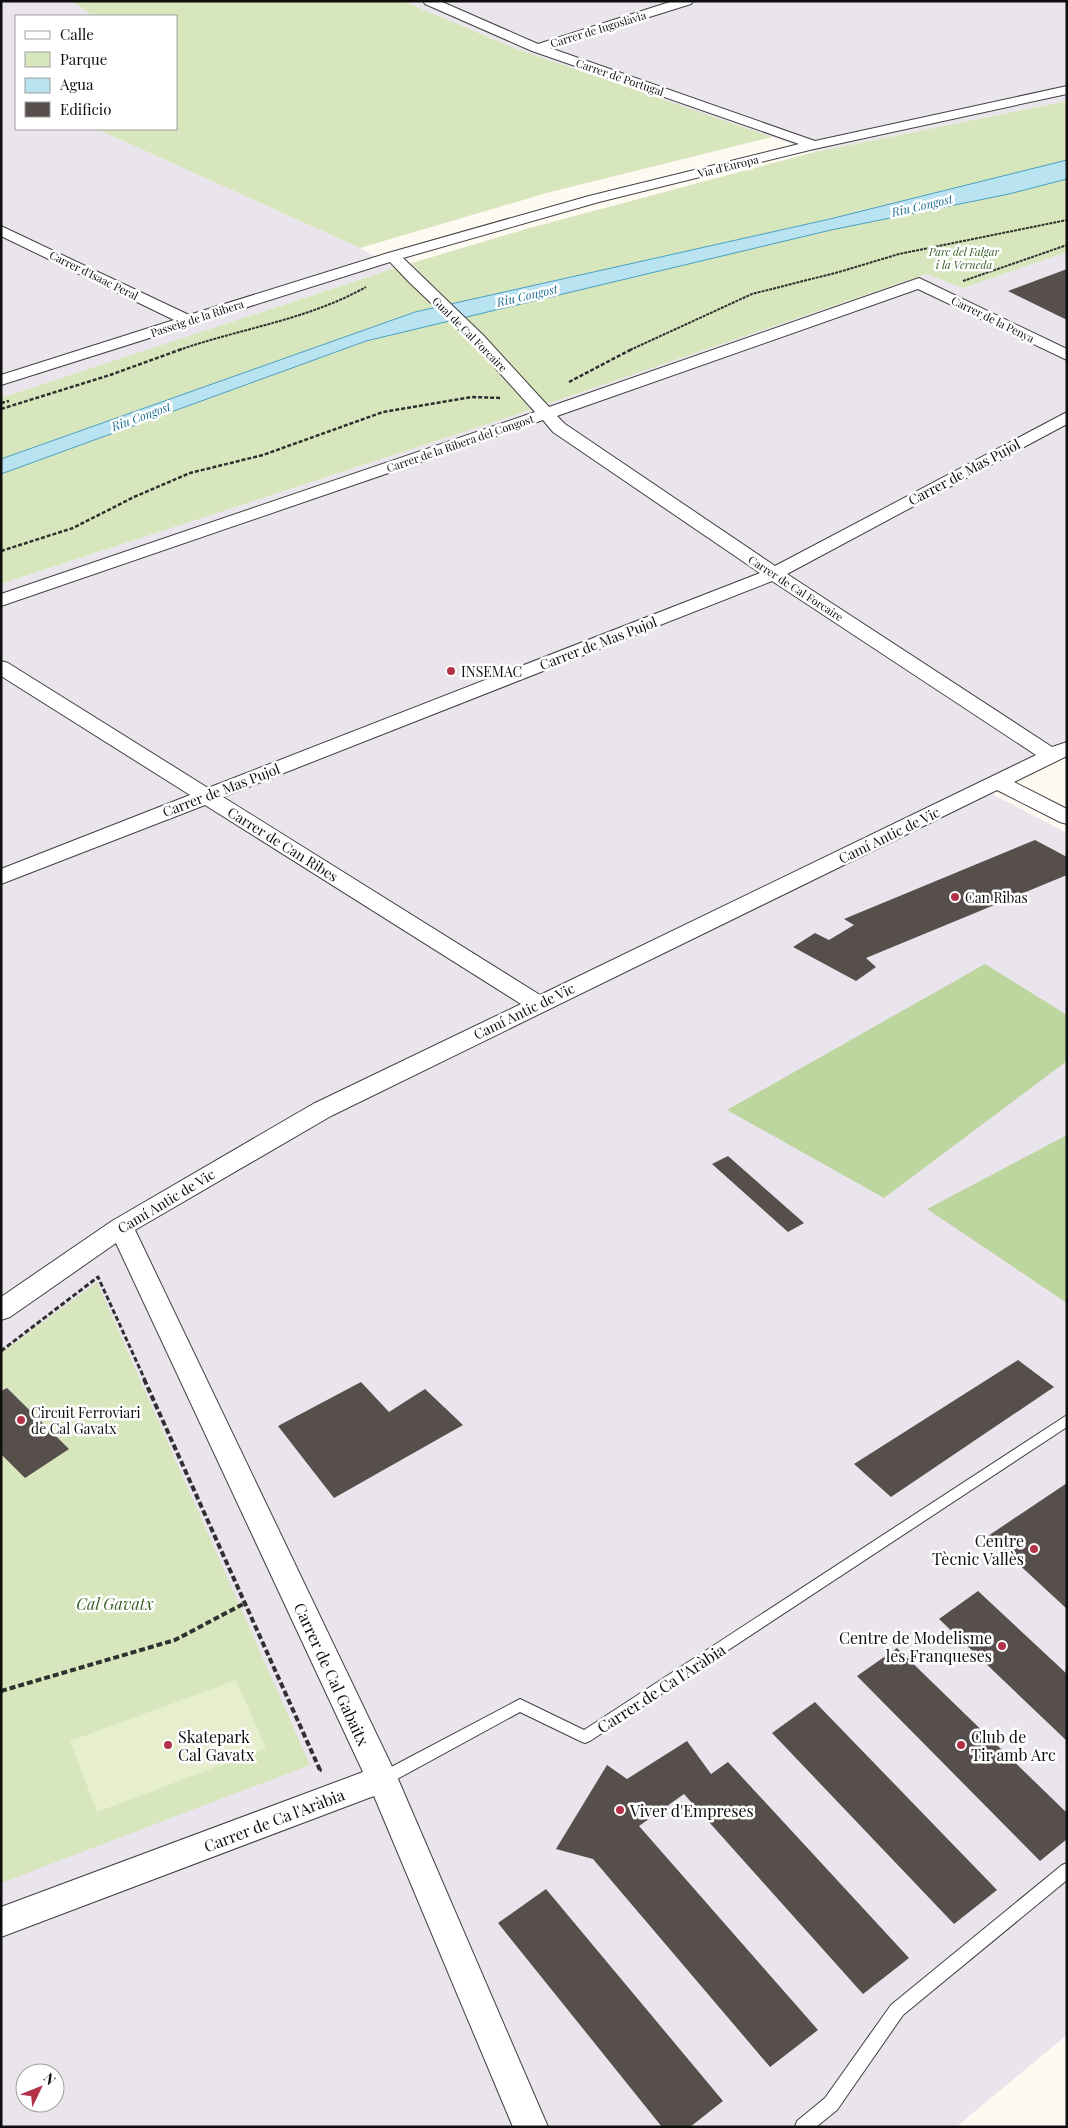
<svg xmlns="http://www.w3.org/2000/svg" width="1068" height="2128" viewBox="0 0 1068 2128" font-family="'Playfair Display',serif">
<rect width="100%" height="100%" fill="#fefaf1"/>
<path fill="#eae4ec" fill-rule="evenodd" d="M1 1H72L93 16H16V129H97L360 248 395 268 1 398Z
M403 1H1067V101L815 152 514 48Z
M1067 252V748L986 791 1067 833V2035L956 2127H1V584L512 416 926 274 963 288ZM25 2073H55V2103H25Z"/>
<path fill="#d7e6bd" d="M72 1H403L514 48 772 137 550 192 360 248 97 129H176V16H93Z
M1067 101V160L830 219 415 312 1 459V398L395 268 526 229 815 152Z
M1067 179V252L963 288 926 274 512 416 1 584V474L366 341 831 230 1009 194Z
M97 1282 310 1765 1 1883V1353Z"/>
<path fill="#bdd59e" d="M985 964 1067 1015V1061L884 1198 727 1110Z
M1067 1135V1303L927 1209Z"/>
<path fill="#e6eece" d="M236 1680 266 1748 97 1812 70 1741Z"/>
<path fill="#bae3f1" stroke="#479fc2" d="M1067 160V179L1009 194 831 230 366 341 1 474V459L415 312 830 219Z"/>
<path fill="#564f4c" d="M1067 269V320L1008 291Z
M1035 840 1067 857V875L866 958 876 967 856 981 793 947 815 933 829 940 854 925 844 919Z
M728 1156 804 1223 788 1232 712 1164Z
M1018 1360 1054 1387 891 1497 854 1464Z
M361 1382 389 1412 425 1389 463 1425 334 1498 278 1426Z
M7 1388 69 1449 25 1478 1 1454V1391Z
M1067 1483V1609L988 1536Z
M978 1591 1067 1674V1741L939 1619Z
M897 1648 1067 1813V1839L1040 1861 857 1676Z
M815 1702 997 1890 954 1924 772 1733Z
M687 1741 711 1774 728 1762 909 1958 863 1994 684 1794 639 1826 818 2030 770 2067 593 1859 556 1849 607 1765 627 1779Z
M546 1889 723 2101 690 2127H662L498 1923Z"/>
<g fill="none" stroke-linecap="round" stroke-linejoin="round">
<g stroke="#414141" stroke-width="2">
<path id="service" d="M1067 1415V1427L590 1741 585 1743 580 1741 520 1712 388 1784 383 1786 378 1784 376 1779 378 1774 520 1699 584 1730Z
M1067 1863V1880L903 2015 837 2110 816 2127H795L797 2121 825 2098 891 2005 1062 1865Z"/>
</g>
<g stroke="#414141" stroke-width="2">
<path id="minor" d="M423 1H440L538 44 673 1H693L691 4 550 48 815 141 1067 86V94L814 149 599 202 403 258 484 336 549 407 919 278 1067 349V360L918 289 557 416 565 424 775 566 1067 412V424L787 574 1052 747 1067 742V756L1014 782 1067 809V824L1060 822 997 790 331 1116 135 1230 398 1779 548 2127H513L374 1796 1 1937V1907L363 1772 116 1243 10 1317 1 1320V1297L112 1221 313 1104 521 1004 205 805 1 884V869L190 795 1 676V661L8 663 208 788 760 573 553 432 543 420 1 606V594L535 412 472 342 409 282 390 262 1 385V375L174 320 1 236V226L189 315 388 253 589 196 799 144 532 51 425 4ZM772 581 1036 755 540 995 223 797Z"/>
</g>
<path stroke="#303030" stroke-width="2" stroke-dasharray="3 1" stroke-linecap="butt" d="M963 281 1067 245
M179 350C242 328 307 320 366 287
M630 350 752 294 839 272 899 254 1067 220"/>
<path stroke="#303030" stroke-width="2.5" stroke-dasharray="4 2" stroke-linecap="butt" d="M569 382 632 349
M1 403 9 401
M1 409 110 375 182 349
M1 551 73 528 134 497 190 473 263 455 383 412 472 397 500 398"/>
<path stroke="#303030" stroke-width="3" stroke-dasharray="5 2.5" stroke-linecap="butt" d="M1 1351 98 1277 145 1380"/>
<path stroke="#303030" stroke-width="4" stroke-dasharray="6 3" stroke-linecap="butt" d="M144 1379 320 1770H318
M1 1691 175 1640 245 1603"/>
<use href="#service" fill="#fff" fill-rule="evenodd"/>
<use href="#minor" fill="#fff" fill-rule="evenodd"/>
</g>
<g fill="#b33247" stroke="#fff" stroke-width="2">
<circle cx="451" cy="671" r="5"/>
<circle cx="955" cy="897" r="5"/>
<circle cx="21" cy="1420" r="5"/>
<circle cx="1034" cy="1549" r="5"/>
<circle cx="1002" cy="1646" r="5"/>
<circle cx="168" cy="1745" r="5"/>
<circle cx="961" cy="1745" r="5"/>
<circle cx="620" cy="1810" r="5"/>
</g>
<g text-anchor="middle" dominant-baseline="central" stroke-width="5" stroke-linejoin="round" paint-order="stroke">
<g font-size="11" fill="#0e0e0e" stroke="#fff">
<text transform="translate(598 29) rotate(-17)">Carrer de Iugoslàvia</text>
<text transform="translate(620 77) rotate(19)">Carrer de Portugal</text>
<text transform="translate(728 166) rotate(-14)">Via d'Europa</text>
<text transform="translate(94 275) rotate(26)">Carrer d'Isaac Peral</text>
<text transform="translate(197 318) rotate(-18)">Passeig de la Ribera</text>
<text transform="translate(993 319) rotate(26)">Carrer de la Penya</text>
<text transform="translate(470 334) rotate(45)">Gual de Cal Forcaire</text>
<text transform="translate(460 443) rotate(-19)">Carrer de la Ribera del Congost</text>
<text transform="translate(796 588) rotate(33)">Carrer de Cal Forcaire</text>
</g>
<g font-size="11" font-style="italic" fill="#386124" stroke="#fff">
<text x="964" y="251">Parc del Falgar<tspan x="964" dy="13">i la Verneda</tspan></text>
</g>
<g font-size="12" font-style="italic" fill="#227196" stroke="#fff">
<text transform="translate(922 205) rotate(-13)">Riu Congost</text>
<text transform="translate(527 295) rotate(-13)">Riu Congost</text>
<text transform="translate(141 416) rotate(-20)">Riu Congost</text>
</g>
<g font-size="14" fill="#0e0e0e" stroke="#fff">
<text transform="translate(964 472) rotate(-28)">Carrer de Mas Pujol</text>
<text transform="translate(598 643) rotate(-21)">Carrer de Mas Pujol</text>
<text transform="translate(221 790) rotate(-21)">Carrer de Mas Pujol</text>
<text transform="translate(889 835) rotate(-26)">Camí Antic de Vic</text>
<text transform="translate(283 844) rotate(32)">Carrer de Can Ribes</text>
<text transform="translate(524 1011) rotate(-26)">Camí Antic de Vic</text>
<text transform="translate(166 1201) rotate(-31)">Camí Antic de Vic</text>
</g>
<g font-size="14" fill="#0e0e0e" stroke="#fff" text-anchor="start">
<text x="461" y="671">INSEMAC</text>
<text x="965" y="897">Can Ribas</text>
<text x="31" y="1412">Circuit Ferroviari<tspan x="31" dy="16">de Cal Gavatx</tspan></text>
</g>
<g font-size="16" fill="#0e0e0e" stroke="#fff" text-anchor="start">
<text x="1024" y="1540" text-anchor="end">Centre<tspan x="1024" dy="18">Tècnic Vallès</tspan></text>
<text x="992" y="1637" text-anchor="end">Centre de Modelisme<tspan x="992" dy="18">les Franqueses</tspan></text>
<text x="178" y="1736">Skatepark<tspan x="178" dy="18">Cal Gavatx</tspan></text>
<text x="971" y="1736">Club de<tspan x="971" dy="18">Tir amb Arc</tspan></text>
<text x="630" y="1810">Viver d'Empreses</text>
</g>
<g font-size="16" font-style="italic" fill="#386124" stroke="#fff">
<text x="115" y="1603">Cal Gavatx</text>
</g>
<g font-size="16" fill="#0e0e0e" stroke="#fff">
<text transform="translate(332 1674) rotate(65)">Carrer de Cal Gabaitx</text>
<text transform="translate(661 1688) rotate(-33)">Carrer de Ca l'Aràbia</text>
<text transform="translate(274 1820) rotate(-21)">Carrer de Ca l'Aràbia</text>
</g>
</g>
<rect width="1068" height="2128" fill="none" stroke="#0e0e0e" stroke-width="5"/>
<rect x="15" y="15" width="162" height="115" fill="#ffffff" stroke="#9f9f9f"/>
<rect x="25" y="31" width="25" height="8" fill="#ffffff" stroke="#9f9f9f"/>
<text x="60" y="40" font-size="15" fill="#0e0e0e">Calle</text>
<rect x="25" y="52" width="25" height="15" fill="#d7e6bd" stroke="#9f9f9f"/>
<text x="60" y="65" font-size="15" fill="#0e0e0e">Parque</text>
<rect x="25" y="78" width="25" height="15" fill="#bae3f1" stroke="#9f9f9f"/>
<text x="60" y="90" font-size="15" fill="#0e0e0e">Agua</text>
<rect x="25" y="102" width="25" height="15" fill="#564f4c" stroke="#9f9f9f"/>
<text x="60" y="115" font-size="15" fill="#0e0e0e">Edificio</text>
<g transform="translate(40 2088) rotate(47)"><circle r="24" fill="#ffffff" stroke="#9f9f9f"/>
<path d="M0-4L9 19L0 12L-9 19Z" fill="#b33247"/>
<text y="-8" font-size="14" font-weight="bold" text-anchor="middle" fill="#0e0e0e">N</text>
</g>
</svg>
